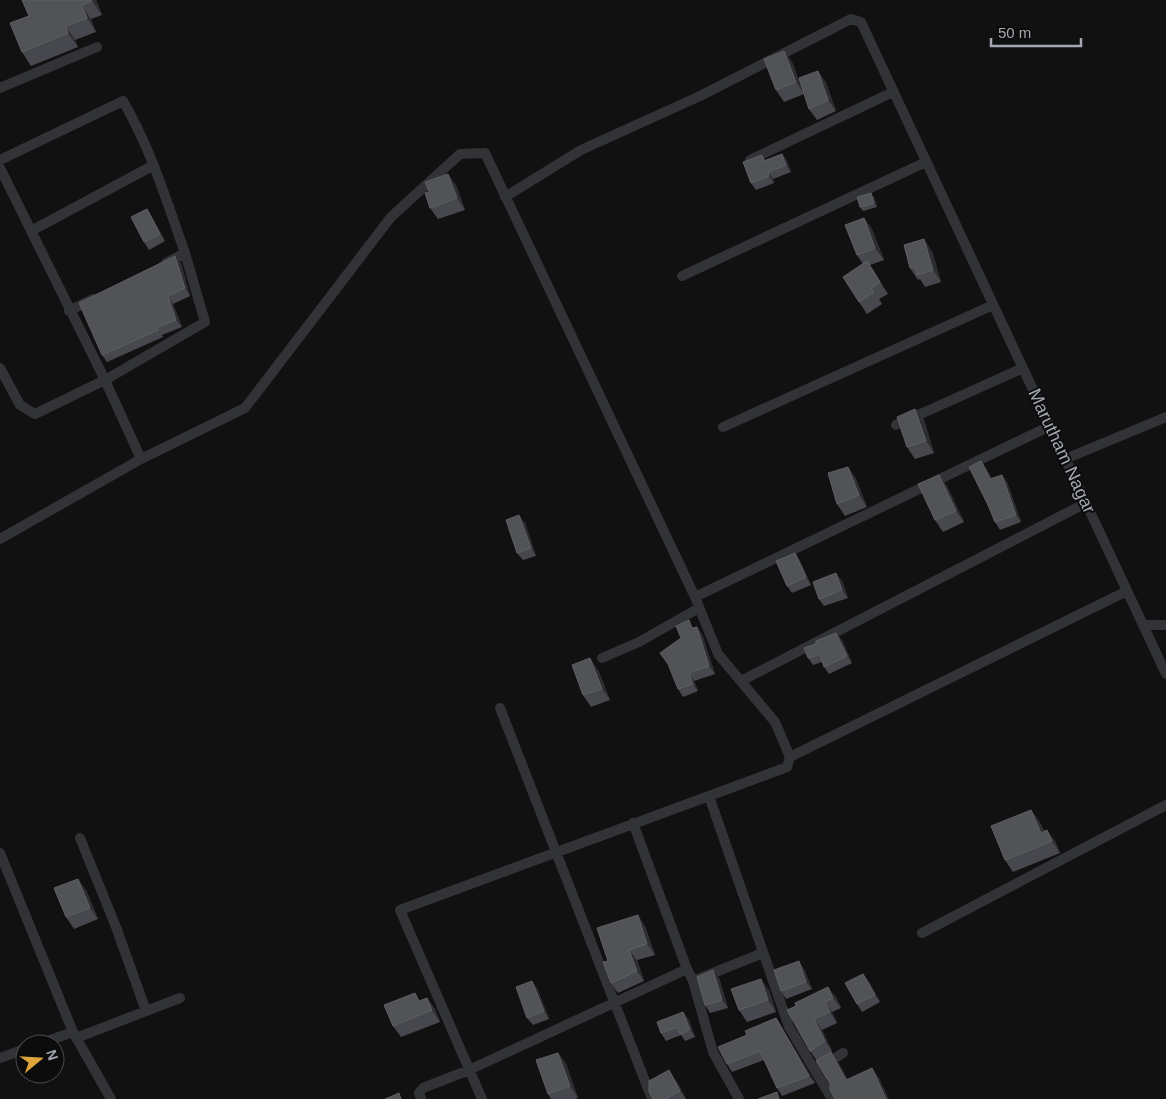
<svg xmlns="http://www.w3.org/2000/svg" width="1166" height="1099" viewBox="0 0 1166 1099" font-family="Helvetica,sans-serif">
<rect width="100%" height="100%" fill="#111112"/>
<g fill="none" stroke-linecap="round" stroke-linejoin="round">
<path stroke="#323336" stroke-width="10" d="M0 88 97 47
M0 160 123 101C151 149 167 202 185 253
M750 160 893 92
M0 168 105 380 141 459
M505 197 581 150 700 96 851 19 861 22 1166 674
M31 231 154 165
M682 276 926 162
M69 311 93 299
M0 368 20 405 35 414 105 380 205 322 185 253 166 263
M896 425 1023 368
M723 427 993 305
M1065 459 1166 417
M0 539 141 459 245 408 391 217 460 154 485 153 695 597
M1143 625H1166
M602 658 639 642 699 608
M741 681 1086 503
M500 708 652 1099
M790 757 1127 591
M633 823 687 969
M80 838 116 927 146 1011
M0 853 73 1032 111 1099
M922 933 1166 805
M76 1038 180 998
M39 1044 73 1032
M0 1058 25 1049
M824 1065 843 1053
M421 1099 419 1093 423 1088 469 1070 687 969 693 981
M482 1099 400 910 709 796
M739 1099 713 1052 693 981 763 953
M832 1099 789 1027 709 796 787 767 790 757 775 722 718 654 695 597 1050 426"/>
</g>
<path fill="#47484d" d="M96 0 102 15 91 19 96 32 75 40 78 47 31 66 22 52 29 16Z
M784 51 792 62 802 89 818 71 826 83 836 111 817 120 809 109 804 94 784 102 776 90Z
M782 154 787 161 791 172 773 179 774 183 756 190 751 183 762 155 765 160Z
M456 185 465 210 438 219 430 208Z
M874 197 877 207 863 211 860 207Z
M147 209 152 217 165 241 149 250 144 242Z
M864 218 872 229 884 260 870 265 888 294 879 299 882 304 867 314 859 302 863 264 857 255Z
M932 251 941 282 925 287 920 279 918 280 910 268Z
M175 256 181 263 190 296 173 304 182 327 162 335 163 337 107 362 102 355Z
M915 409 924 420 934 453 915 459 907 447Z
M981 461 986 468 992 479 1002 475 1007 482 1021 522 1000 530 995 522 988 505Z
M848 467 856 479 867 507 845 516 837 504Z
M939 475 947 486 964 522 943 532 935 520Z
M525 523 536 556 523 560 517 553Z
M795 553 800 561 811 585 792 593 787 586Z
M842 581 848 598 824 606 819 599Z
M694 628 702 634 715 674 694 681 698 691 683 697 678 689Z
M842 640 852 663 829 674 824 667 822 662 813 665 808 658Z
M598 670 610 700 591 707 583 695Z
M1031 810 1039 821 1044 831 1055 841 1060 853 1013 872 1005 860Z
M86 890 98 919 74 929 66 917Z
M645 926 655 955 637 960 644 981 618 993 611 983 608 961Z
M804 969 812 989 786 999 781 991Z
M713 970 719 978 728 1008 710 1013 705 1005Z
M863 974 869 982 880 1002 862 1012 857 1004Z
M537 988 549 1019 533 1025 527 1018Z
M769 990 776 1012 747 1022 739 1010Z
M836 997 841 1008 832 1012 837 1023 822 1030 832 1051 831 1052 839 1064 848 1080 872 1068 880 1080 830 1084 817 1061 810 1051 787 1010Z
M427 998 435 1009 440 1022 401 1037 393 1026 421 1000Z
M683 1012 689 1020 695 1037 685 1041 681 1035 666 1041 661 1033Z
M776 1018 781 1026 815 1083 782 1096 777 1088 764 1060 732 1072 727 1064 747 1035Z
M558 1053 566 1064 578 1098 575 1099H551L548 1094Z
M677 1082 686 1099H653Z"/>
<path fill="#2d2e31" d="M92 0H96L102 15 92 1Z
M82 5 91 19 96 32 87 18Z
M66 26 75 40 78 47 68 33Z
M784 51 792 62 804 94 796 82Z
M818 71 826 83 836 111 828 100Z
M782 154 787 161 791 172 786 165Z
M768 172 773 179 774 183 769 176Z
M448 174 456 185 465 210 457 198Z
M871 193 874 197 877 207 874 203Z
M147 209 152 217 165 241 160 234Z
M864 218 872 229 884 260 875 248Z
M924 239 932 251 941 282 933 270Z
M175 256 181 263 190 296 185 288Z
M867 261 875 273 888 294 880 282Z
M168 296 173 304 182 327 176 320Z
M915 409 924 420 934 453 926 441Z
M981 461 986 468 996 487 990 479Z
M848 467 856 479 867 507 859 495Z
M939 475 947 486 964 522 956 511Z
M1002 475 1007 482 1021 522 1016 515Z
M519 515 525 523 536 556 531 548Z
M795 553 800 561 811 585 806 577Z
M836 573 842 581 848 598 842 590Z
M697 627 702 634 715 674 709 666Z
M836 633 842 640 852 663 847 656Z
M590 658 598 670 610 700 602 689Z
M689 673 694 681 698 691 693 684Z
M1031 810 1039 821 1049 844 1041 833Z
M1047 830 1055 841 1060 853 1052 841Z
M78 879 86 890 98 919 90 908Z
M638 915 645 926 655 955 647 944Z
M629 950 637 960 644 981 637 971Z
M799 961 804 969 812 989 806 982Z
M713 970 719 978 728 1008 722 1000Z
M863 974 869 982 880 1002 875 995Z
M761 979 769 990 776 1012 768 1000Z
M532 981 537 988 549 1019 544 1011Z
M828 987 836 997 841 1008 833 998Z
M427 998 435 1009 440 1022 432 1010Z
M825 1002 832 1012 837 1023 830 1012Z
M683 1012 689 1020 695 1037 690 1030Z
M776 1018 781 1026 815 1083 809 1076Z
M814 1019 822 1030 832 1051 825 1041Z
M831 1052 839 1064 854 1092 846 1080Z
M558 1053 566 1064 578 1098 570 1086Z
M872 1068 880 1080 889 1099H886Z
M669 1070 677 1082 686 1099 680 1091Z"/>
<path fill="#515357" stroke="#5e6065" d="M22 0H92V1L82 5 87 18 66 26 68 33 22 52 10 23 29 16Z
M784 51 796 82 776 90 764 59Z
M818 71 828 100 809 109 799 78Z
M782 154 786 165 768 172 769 176 751 183 743 162 762 155 764 161Z
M448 174 457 198 430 208 425 193 429 192 425 182Z
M871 193 874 203 860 207 857 197Z
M147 209 160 234 144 242 131 217Z
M864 218 875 248 857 255 845 225Z
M924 239 933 270 917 275 915 267 910 268 904 245Z
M175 256 185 288 168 296 176 320 157 327 158 330 102 355 79 303Z
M867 261 880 282 871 288 874 292 859 302 843 277Z
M915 409 926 441 907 447 897 417Z
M981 461 990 479 1002 475 1016 515 995 522 988 505 969 467Z
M848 467 859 495 837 504 828 473Z
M939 475 956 511 935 520 918 484Z
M519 515 531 548 517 553 506 520Z
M795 553 806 577 787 586 776 561Z
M836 573 842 590 819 599 813 582Z
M689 620 692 628 697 627 709 666 689 673 693 684 678 689 668 664 660 653 681 638 676 626Z
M836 633 847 656 824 667 820 654 808 658 804 648 816 644V641Z
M590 658 602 689 583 695 572 665Z
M1031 810 1041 833 1047 830 1052 841 1005 860 991 826Z
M78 879 90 908 66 917 54 888Z
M638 915 647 944 629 950 637 971 611 983 603 962 608 961 597 928Z
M799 961 806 982 781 991 774 970Z
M713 970 722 1000 705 1005 697 977Z
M863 974 875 995 857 1004 845 983Z
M761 979 768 1000 739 1010 731 989Z
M532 981 544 1011 527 1018 516 987Z
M828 987 833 998 825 1002 830 1012 814 1019 825 1041 810 1051 787 1010 796 1006 795 1003Z
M415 993 419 1001 427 998 432 1010 393 1026 384 1005Z
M683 1012 690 1030 680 1034 677 1027 661 1033 657 1022Z
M776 1018 809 1076 777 1088 760 1051 727 1064 718 1047 747 1035 745 1031Z
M831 1052 846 1080 872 1068 886 1099H835L830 1090V1084L816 1061Z
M558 1053 570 1086 548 1094 536 1060Z
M669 1070 680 1091 665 1099H653L649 1092V1081Z
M777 1092 779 1099H758Z
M399 1093 401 1099H385Z"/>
<g text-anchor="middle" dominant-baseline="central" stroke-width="4" stroke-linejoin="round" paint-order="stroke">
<g font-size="18" fill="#a3a8b1" stroke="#0c0c0d">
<text transform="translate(1062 451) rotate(65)">Marutham Nagar</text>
</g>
</g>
<g transform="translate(40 1059) rotate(72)"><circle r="24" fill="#0c0c0d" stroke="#484a4f"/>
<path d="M0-4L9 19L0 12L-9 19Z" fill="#dfa33b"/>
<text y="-8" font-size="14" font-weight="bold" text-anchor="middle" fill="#a3a8b1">N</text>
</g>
<path d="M991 38v8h90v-8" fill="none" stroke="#a3a8b1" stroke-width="2.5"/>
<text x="998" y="38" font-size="15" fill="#a3a8b1" stroke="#0c0c0d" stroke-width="4" paint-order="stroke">50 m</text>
</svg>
